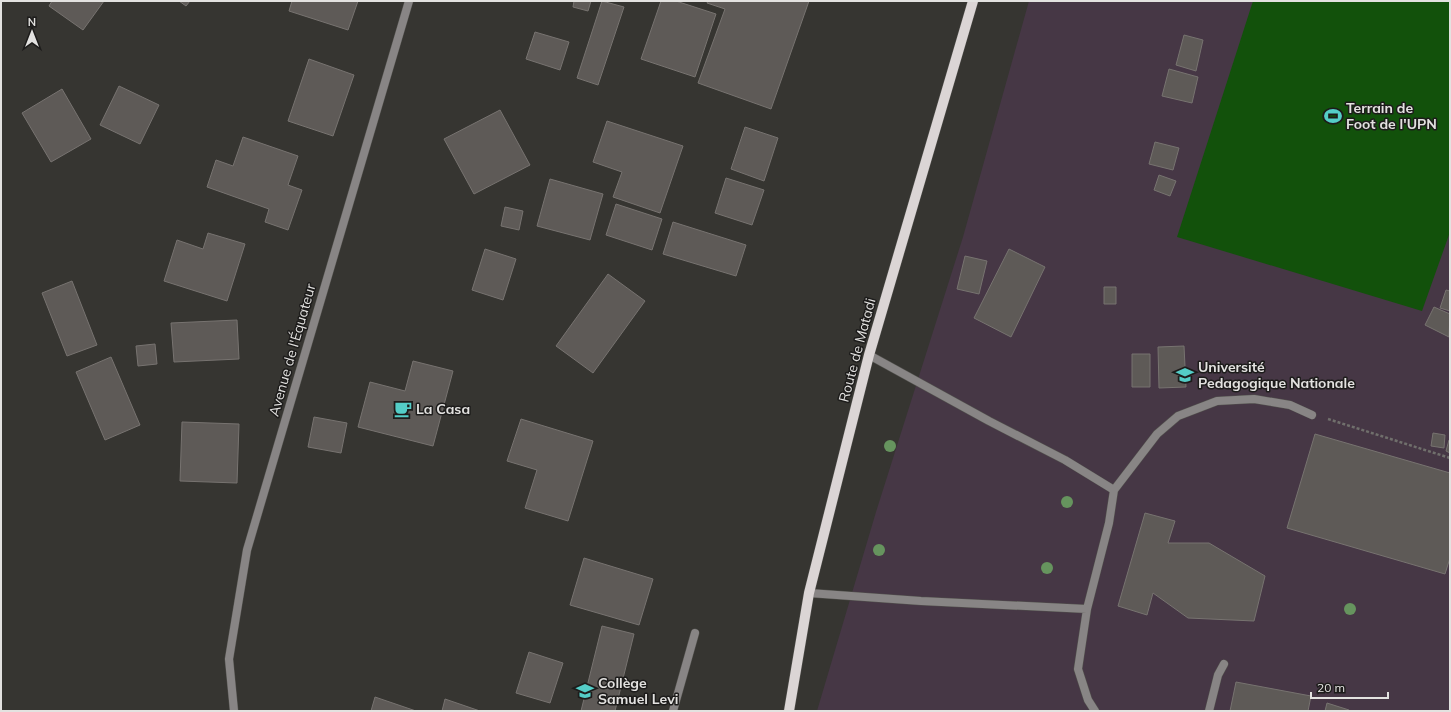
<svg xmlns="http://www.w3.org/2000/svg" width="1451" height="712" viewBox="0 0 1451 712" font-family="Mulish,sans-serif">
<rect width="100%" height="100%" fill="#363531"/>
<path fill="#463745" d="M1029 1H1450V711H817L876 512 963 237Z"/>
<path fill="#12510b" d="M1253 1H1450V232L1422 311 1177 237Z"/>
<path fill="#5e5a57" stroke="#777370" d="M52 1H104L83 30 49 6Z
M179 1H190L186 6Z
M292 1H358L348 30 289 11Z
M574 1H591L588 11 573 7Z
M602 1 624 7 598 85 577 78Z
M661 1H676L716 14 695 77 641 59Z
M708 1H809L771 109 698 83 725 9 707 3Z
M535 32 569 42 560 70 526 59Z
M1184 35 1203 40 1196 71 1176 65Z
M309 59 354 75 333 136 288 121Z
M1169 69 1198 77 1192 103 1162 96Z
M119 86 159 105 140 144 100 125Z
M62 89 91 139 51 162 22 113Z
M500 110 530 165 474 194 444 139Z
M607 121 683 146 660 213 613 197 622 172 593 162Z
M745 127 778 138 764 181 731 169Z
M243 137 298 156 288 185 302 190 288 230 265 222 269 209 207 187 216 160 233 166Z
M1155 142 1179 148 1173 170 1149 164Z
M1159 175 1176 181 1170 196 1154 190Z
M726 178 764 190 752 225 715 213Z
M550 179 603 194 590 240 537 226Z
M616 204 662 219 652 250 606 235Z
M505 207 523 211 519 230 501 226Z
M673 222 746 245 736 276 663 254Z
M208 233 245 244 227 301 164 281 177 240 203 249Z
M485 249 516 259 503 300 472 290Z
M1009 249 1045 267 1011 337 974 318Z
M965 256 987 261 979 294 957 289Z
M608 274 645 301 593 373 556 346Z
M72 281 97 345 67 356 42 293Z
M1104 287H1116V304H1104Z
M1446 290 1450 291V311L1440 308Z
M1434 307 1450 314 1449 337 1425 325Z
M237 320 239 359 174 362 171 323Z
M155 344 157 364 138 366 136 346Z
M1184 346 1186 387 1159 388 1158 347Z
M1132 354H1150V387H1132Z
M111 357 140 425 105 440 76 372Z
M413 361 453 371 433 446 358 427 370 382 405 391Z
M314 417 347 423 341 453 308 447Z
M521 419 593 441 568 521 525 508 537 470 507 461Z
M182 422 239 424 237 483 180 481Z
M1433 433 1445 435 1444 448 1431 446Z
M1315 434 1450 473V558L1445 574 1287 528Z
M1449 440H1450V453L1446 451Z
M1145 513 1175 521 1168 543H1209L1265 576 1254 621 1188 618 1153 593 1147 615 1118 606Z
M584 558 653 579 639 625 570 605Z
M602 626 634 634 615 711H581Z
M529 652 563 663 550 703 516 693Z
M1236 682 1311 696 1308 711H1230Z
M375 697 416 711H371Z
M445 699 480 711H442Z
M1327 703 1349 710V711H1325Z"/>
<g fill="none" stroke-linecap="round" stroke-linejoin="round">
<g stroke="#52514d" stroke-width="9">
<path id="service" d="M1114 490 1157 434 1178 416 1217 401 1254 399 1290 405 1312 415
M809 593 921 601 1087 609 1109 523 1114 490 1065 460 989 421 869 355
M1087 609 1078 669 1088 700 1095 711
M673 711 695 633
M1209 711 1218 675 1224 664"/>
</g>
<g stroke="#52514d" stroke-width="9">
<path id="minor" d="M234 711 229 659 247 550 409 1"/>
</g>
<g stroke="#52514d" stroke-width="11">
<path id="primary" d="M789 711 809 593 869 355 973 1"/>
</g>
<path stroke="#706f6c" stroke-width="2.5" stroke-dasharray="3 2" stroke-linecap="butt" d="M1328 419 1450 458"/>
<use href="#service" stroke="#888585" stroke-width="8"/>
<use href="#minor" stroke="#888585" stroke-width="8"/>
<use href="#primary" stroke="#dbd5d5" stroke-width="10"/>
</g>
<g fill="#66945e">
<circle cx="890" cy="446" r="6"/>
<circle cx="1067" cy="502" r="6"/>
<circle cx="879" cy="550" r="6"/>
<circle cx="1047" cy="568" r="6"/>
<circle cx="1350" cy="609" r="6"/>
</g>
<defs>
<g id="stadium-bare" transform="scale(1.38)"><path d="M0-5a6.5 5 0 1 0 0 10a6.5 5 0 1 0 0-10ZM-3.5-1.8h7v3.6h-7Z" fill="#54cdc7" stroke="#1d1c1b" stroke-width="2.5" paint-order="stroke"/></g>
<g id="university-bare" transform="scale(1.38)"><path d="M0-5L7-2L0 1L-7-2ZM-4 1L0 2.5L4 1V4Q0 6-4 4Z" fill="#54cdc7" stroke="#1d1c1b" stroke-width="2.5" paint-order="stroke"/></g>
<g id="cafe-bare" transform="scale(1.38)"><path d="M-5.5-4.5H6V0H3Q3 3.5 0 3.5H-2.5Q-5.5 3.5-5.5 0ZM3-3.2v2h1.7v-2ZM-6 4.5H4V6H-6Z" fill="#54cdc7" stroke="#1d1c1b" stroke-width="2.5" paint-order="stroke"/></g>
<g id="school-bare" transform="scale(1.38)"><path d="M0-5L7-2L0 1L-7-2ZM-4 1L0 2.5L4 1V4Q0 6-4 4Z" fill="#54cdc7" stroke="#1d1c1b" stroke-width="2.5" paint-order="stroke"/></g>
</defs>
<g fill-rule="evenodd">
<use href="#stadium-bare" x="1333" y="116"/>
<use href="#university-bare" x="1185" y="375"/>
<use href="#cafe-bare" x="403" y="409"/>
<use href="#school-bare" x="585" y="691"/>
</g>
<g text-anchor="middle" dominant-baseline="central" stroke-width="3" stroke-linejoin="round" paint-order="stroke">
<g font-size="14" font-weight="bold" fill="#e3e2e0" stroke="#1d1c1b" text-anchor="start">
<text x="1346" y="108">Terrain de<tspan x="1346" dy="16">Foot de l'UPN</tspan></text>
<text x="1198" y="367">Université<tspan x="1198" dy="16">Pedagogique Nationale</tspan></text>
<text x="416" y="409">La Casa</text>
<text x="598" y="683">Collège<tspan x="598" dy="16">Samuel Levi</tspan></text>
</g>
<g font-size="14" fill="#e3e2e0" stroke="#1d1c1b">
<text transform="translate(292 350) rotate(-74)">Avenue de l'Équateur</text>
<text transform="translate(857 350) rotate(-75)">Route de Matadi</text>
</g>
</g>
<rect width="1451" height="712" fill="none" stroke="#e3e2e0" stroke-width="4"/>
<g transform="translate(32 32)" stroke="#1d1c1b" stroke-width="3" paint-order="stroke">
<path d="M0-3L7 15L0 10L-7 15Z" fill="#e3e2e0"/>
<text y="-6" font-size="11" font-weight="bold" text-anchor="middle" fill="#e3e2e0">N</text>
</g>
<path d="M1311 692v6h77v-6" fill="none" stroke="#e3e2e0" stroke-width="2"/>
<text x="1317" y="692" font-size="12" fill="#e3e2e0" stroke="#1d1c1b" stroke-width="3" paint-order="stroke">20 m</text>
</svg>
